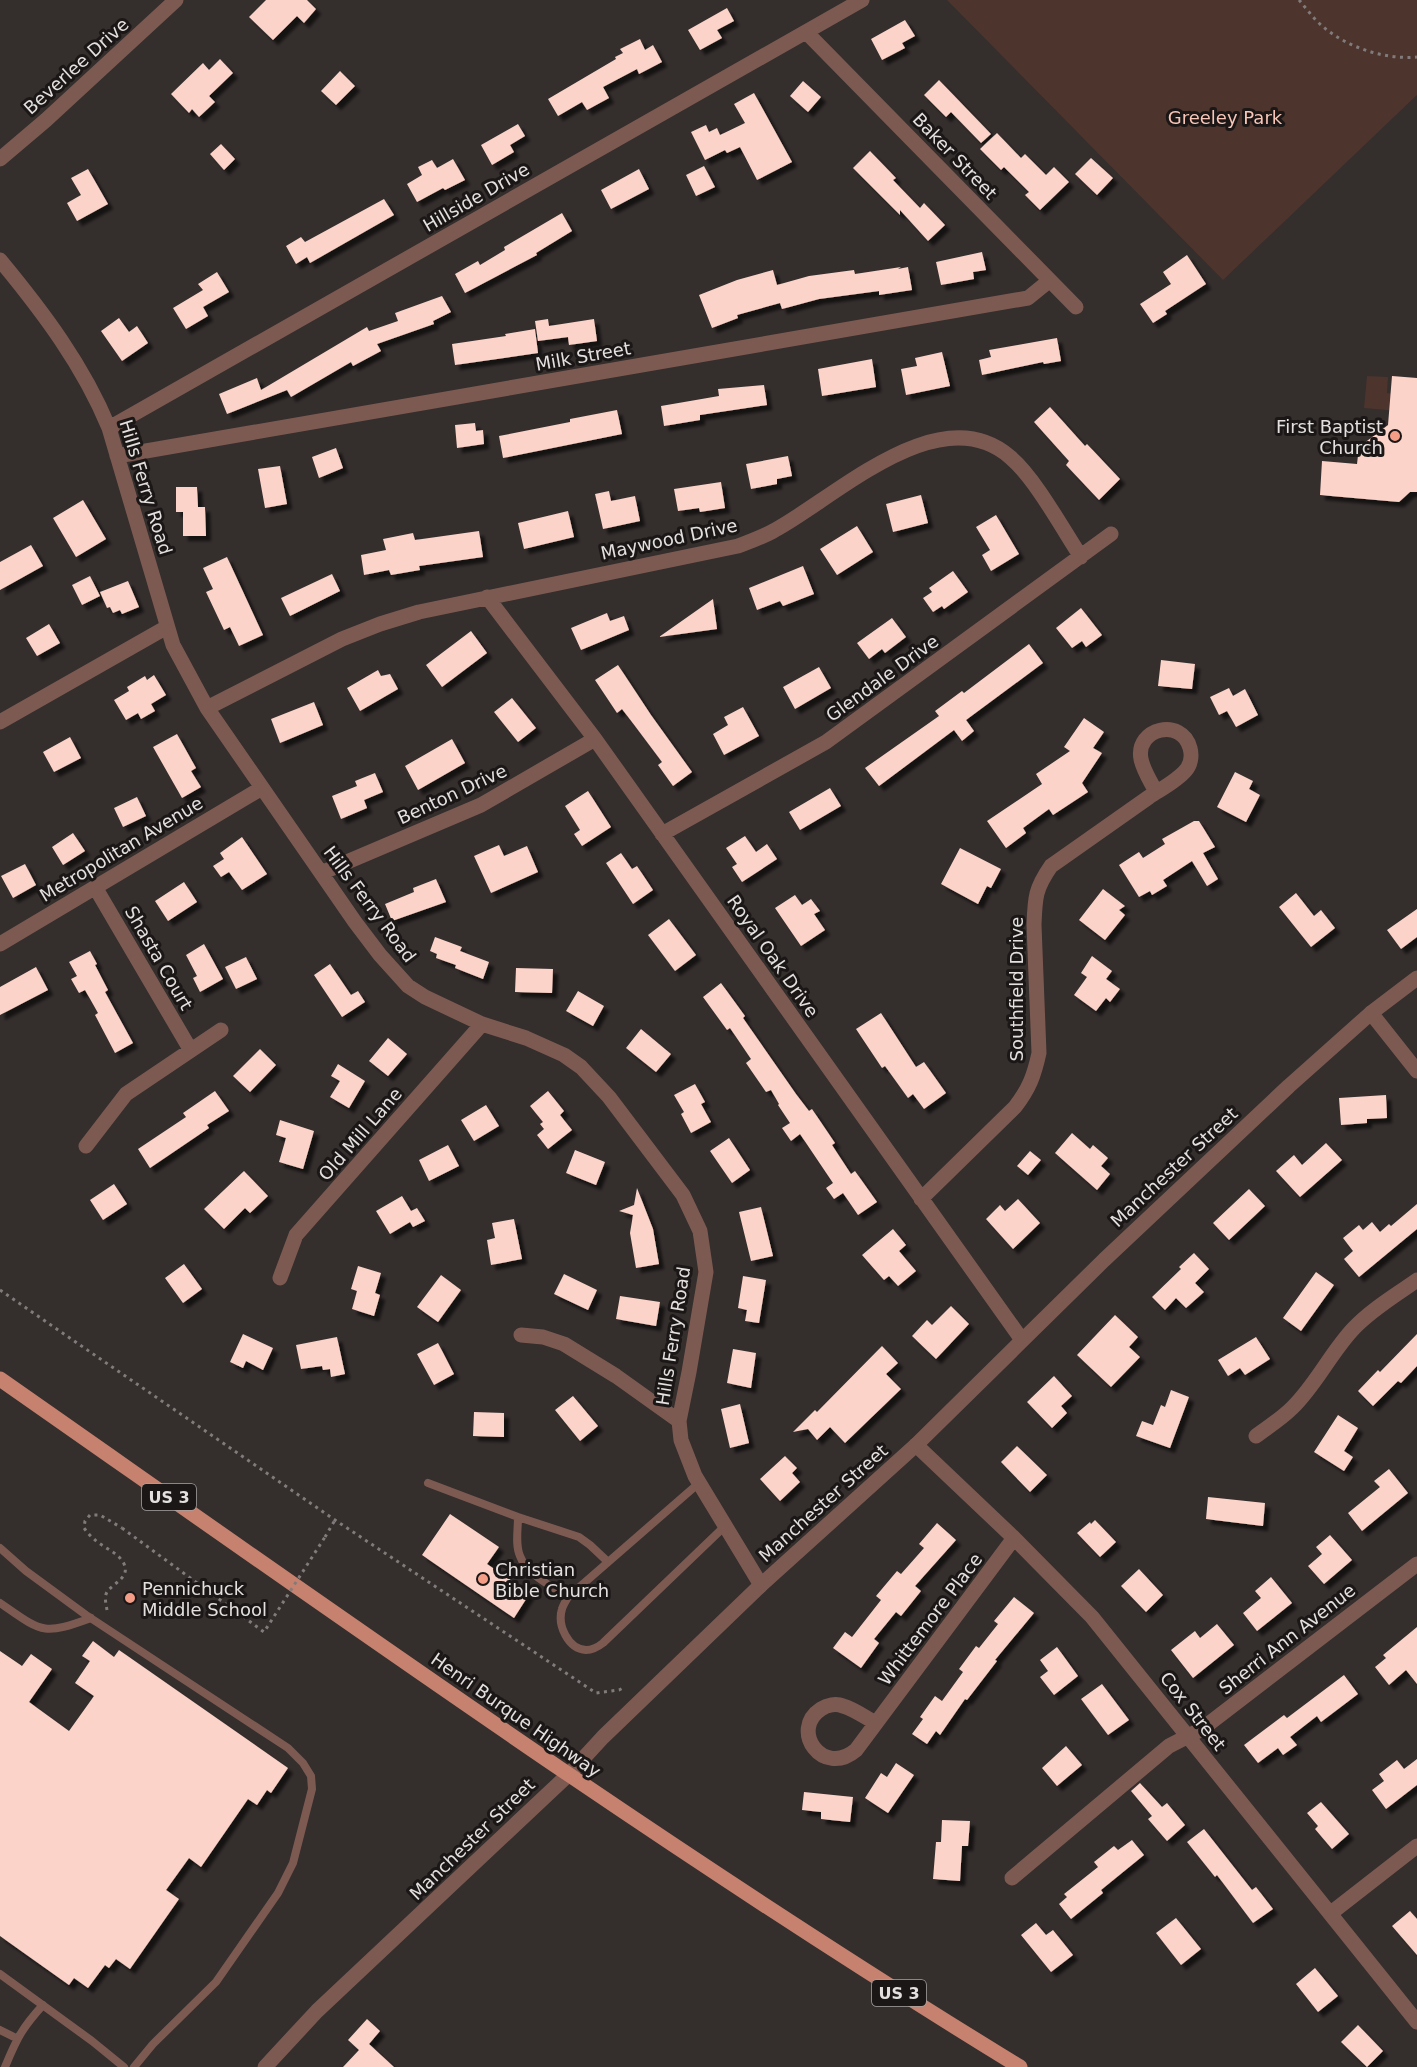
<svg xmlns="http://www.w3.org/2000/svg" width="1417" height="2067" viewBox="0 0 1417 2067" font-family="'DejaVu Sans',sans-serif">
<defs>
<filter id="shadow"><feDropShadow dx="5" dy="5" stdDeviation="1.5" flood-color="#0009"/></filter>
</defs>
<rect width="100%" height="100%" fill="#342e2d"/>
<path fill="#4d342d" d="M947 0H1417V95L1223 280Z
M1367 376 1388 377 1387 393 1398 395 1397 411 1364 408Z"/>
<path fill="#fcd3c9" filter="url(#shadow)" d="M266 0H307L316 9 304 23 297 16 273 40 249 17Z
M727 8 734 21 717 30 722 38 700 50 688 30Z
M905 20 915 36 902 43 905 48 882 60 871 39Z
M640 39 645 50 653 45 662 62 639 74 637 69 603 87 609 98 587 110 582 102 558 116 548 99 616 59 615 57 623 53 620 49Z
M220 59 233 73 209 96 215 102 199 117 192 109 189 113 171 94 203 63 209 70Z
M340 71 355 86 336 105 321 91Z
M939 80 991 134 981 143 951 112 946 117 924 95Z
M803 81 821 97 808 112 790 96Z
M754 93 792 162 757 180 740 147 727 153 725 150 705 160 691 132 706 125 709 132 717 128 720 135 745 123 734 104Z
M518 124 525 136 510 145 514 152 492 165 481 145Z
M997 133 1021 158 1025 154 1046 175 1054 167 1069 182 1040 210 1025 195 1029 192 1004 167 1001 170 980 149Z
M221 144 235 159 224 170 210 154Z
M870 151 896 178 893 180 920 208 924 203 945 225 928 241 900 210V215L853 168Z
M1091 158 1113 178 1097 195 1075 174Z
M453 159 465 180 445 190 443 188 417 202 407 184 422 175 418 167 432 160 437 168Z
M704 166 715 187 696 196 686 175Z
M88 169 108 204 77 221 67 203 81 195 71 178Z
M639 169 649 189 611 209 601 190Z
M384 199 394 215 310 263 307 257 296 264 286 246 301 237 305 242Z
M562 213 572 231 536 253 537 255 465 293 455 274 478 261 480 265 505 250 504 247Z
M982 252 986 270 973 272 974 279 941 285 936 262Z
M1187 255 1206 284 1165 311 1167 314 1153 323 1140 304 1171 284 1163 272Z
M901 267 898 269 908 267 912 290 879 295V291L819 299 782 309 780 303 737 315 738 318 712 328 699 295 737 280 773 270 777 285 809 276 854 270 855 274Z
M217 272 229 292 203 307 208 316 186 329 173 308 203 290 198 284Z
M442 296 451 312 433 321 434 324 377 344 381 351 353 366 351 362 291 397 287 390 227 414 219 394 257 378 261 390 367 327 369 331 398 321 395 313Z
M119 318 129 332 137 326 148 343 122 361 101 331Z
M548 319 549 326 594 319 597 341 569 345 568 337 538 341 535 321Z
M535 329 538 353 455 365 452 344 506 336 505 334Z
M1057 338 1061 361 1044 364 1043 362 982 375 979 360 991 357 989 350Z
M942 352 950 386 906 395 901 369 917 366 915 358Z
M872 359 876 387 822 396 818 369Z
M1392 376 1417 378V492H1410L1399 502 1320 495 1322 461 1357 464 1359 447 1388 425Z
M764 385 767 405 700 415V420L664 426 661 406 719 396 718 389Z
M1050 407 1085 446 1087 444 1120 479 1099 500 1066 465 1069 461 1034 422Z
M617 410 622 434 503 458 499 436 570 422V419Z
M475 423 476 431 483 430 484 444 457 448 455 425Z
M336 448 343 468 319 478 312 457Z
M788 456 792 476 777 479V484L751 489 746 464Z
M280 466 287 504 265 508 258 469Z
M721 482 725 508 700 512 699 508 678 511 674 489Z
M176 487H197L198 507H205L206 536H183V512H176Z
M609 491 611 501 635 496 640 521 603 529 595 494Z
M921 495 928 523 893 532 886 504Z
M83 500 106 539 76 557 53 518Z
M568 511 574 537 524 549 518 523Z
M996 515 1019 554 991 571 982 555 990 550 976 527Z
M857 526 873 552 837 575 820 549Z
M479 531 483 557 419 566 420 570 391 575 389 570 364 575 361 555 386 550 383 539 413 533 415 540Z
M31 545 43 566 0 590V562Z
M227 557 263 635 239 646 230 627 224 630 206 592 213 589 203 568Z
M803 566 814 594 783 606 780 601 757 610 749 588Z
M953 571 968 592 944 609 942 606 933 612 923 598 932 592 929 588Z
M332 574 340 591 290 616 281 598Z
M90 576 100 596 82 605 72 585Z
M128 581 139 607 122 614 120 610 113 613 110 607 107 608 100 592Z
M713 599 717 629 659 637Z
M1081 608 1102 635 1086 647 1082 641 1072 648 1056 628Z
M607 613 610 621 624 616 629 630 581 650 571 628Z
M892 618 906 637 885 653 882 649 869 659 857 643Z
M49 624 60 643 37 656 26 638Z
M471 631 487 653 442 687 426 665Z
M1029 644 1043 663 966 720 974 731 962 741 954 730 879 786 865 768 939 716 935 711 962 691 964 693Z
M1161 660 1195 664 1192 689 1158 686Z
M618 665 651 715 692 772 673 786 658 765 662 762 635 726 622 709 617 713 595 680Z
M819 667 831 688 795 709 783 687Z
M378 670 381 676 390 674 398 689 360 711 347 688Z
M154 675 166 695 151 704 155 711 141 719 138 713 126 720 114 700 129 691 127 687 145 676 147 680Z
M1229 688 1233 696 1245 689 1258 715 1236 727 1227 711 1219 715 1210 697Z
M512 698 536 728 518 742 494 712Z
M314 702 323 725 280 743 271 719Z
M743 707 759 736 724 755 713 734 728 725 724 717Z
M1084 718 1104 732 1093 748 1102 753 1082 783 1088 792 1053 815 1049 809 1023 828 1026 833 1006 848 987 821 1042 784 1036 774 1070 751 1064 747Z
M177 734 196 768 191 771 201 787 182 798 153 747Z
M70 737 81 758 54 772 43 752Z
M452 739 465 763 418 790 405 766Z
M1235 772 1253 781 1249 789 1260 795 1246 822 1217 807Z
M375 773 383 792 364 800 367 808 341 819 332 796 357 786 355 781Z
M830 788 841 806 800 830 789 812Z
M588 791 611 827 582 846 574 834 580 830 565 806Z
M137 797 146 816 123 827 114 808Z
M1194 821H1199L1215 847 1203 853 1218 879 1207 886 1192 861 1163 880 1167 886 1152 895 1150 891 1139 897 1119 865 1139 852 1143 858 1165 844 1162 839Z
M73 833 85 851 63 865 52 847Z
M745 836 756 852 767 844 777 859 742 882 732 867 737 864 726 848Z
M242 837 267 874 242 890 229 872 221 877 213 866 224 859 220 853Z
M499 845 504 856 527 846 538 872 491 893 474 856Z
M960 848 1001 869 991 888 987 886 978 904 941 884Z
M621 853 632 869 637 866 653 890 633 904 606 863Z
M25 864 36 885 13 898 1 876Z
M436 879 446 902 392 921 385 904 414 892 413 888Z
M184 882 197 902 168 921 155 901Z
M1103 889 1125 906 1119 910 1125 915 1105 940 1079 920Z
M1296 893 1314 916 1321 910 1335 928 1311 947 1279 907Z
M795 895 802 905 811 899 820 911 814 914 825 930 801 946 775 908Z
M1417 909V937L1401 949 1387 930Z
M669 919 696 955 675 971 648 935Z
M435 937 462 947 460 951 489 962 483 979 455 968 456 965 436 958 437 954 430 951Z
M204 944 223 979 200 992 193 978 197 976 186 955Z
M90 951 97 964 95 965 108 990 105 992 133 1043 115 1053 95 1015 98 1013 85 990 79 993 71 979 77 976 69 962Z
M1092 956 1112 971 1106 979 1120 989 1110 1002 1106 998 1096 1011 1074 995 1087 977 1081 973Z
M246 957 257 979 236 989 225 967Z
M330 964 351 995 358 991 365 1002 342 1017 314 975Z
M36 967 48 990 0 1015V987Z
M516 968 553 969 552 993 515 992Z
M721 983 745 1016 743 1018 796 1094 809 1111 812 1109 835 1143 832 1145 851 1174 855 1171 877 1202 858 1215 843 1193 834 1199 826 1188 833 1183 800 1134 791 1141 782 1128 790 1123 778 1105 779 1104 771 1090 766 1092 746 1063 751 1059 730 1028 727 1030 703 997Z
M578 991 604 1006 593 1026 566 1011Z
M881 1013 916 1067 924 1062 946 1093 924 1109 913 1094 908 1098 885 1066 882 1068 856 1029Z
M641 1029 671 1054 656 1072 626 1048Z
M388 1038 407 1054 388 1076 369 1061Z
M260 1049 276 1065 250 1092 233 1076Z
M338 1064 365 1081 349 1108 330 1097 340 1081 331 1076Z
M695 1084 705 1102 701 1104 711 1122 691 1133 681 1114 684 1112 674 1095Z
M215 1091 229 1111 207 1125 209 1128 150 1168 138 1149 186 1117 183 1113Z
M548 1091 564 1111 560 1115 572 1130 548 1149 537 1135 544 1129 540 1124 543 1122 530 1106Z
M1386 1095 1387 1118 1367 1119V1123L1341 1125 1339 1098Z
M486 1105 499 1126 474 1141 461 1120Z
M280 1120 314 1131 303 1169 279 1162 286 1138 276 1135Z
M1072 1133 1090 1149 1093 1145 1108 1158 1101 1166 1110 1174 1097 1190 1055 1153Z
M729 1138 750 1170 732 1183 710 1151Z
M1326 1143 1342 1160 1300 1197 1276 1171 1294 1155 1302 1165Z
M448 1145 459 1166 429 1181 419 1160Z
M575 1150 605 1162 596 1185 566 1173Z
M1030 1151 1041 1160 1028 1175 1017 1166Z
M244 1171 268 1196 250 1213 245 1208 224 1229 204 1209Z
M114 1184 127 1204 103 1220 90 1200Z
M637 1188 653 1229 659 1264 636 1268 630 1233 633 1215 619 1211 634 1205Z
M1249 1189 1265 1206 1229 1240 1213 1223Z
M402 1196 411 1211 417 1208 425 1221 413 1227 410 1222 390 1234 376 1211Z
M1018 1199 1040 1223 1013 1249 986 1219 1000 1205 1005 1211Z
M1417 1204V1229L1359 1277 1344 1259 1353 1251 1343 1238 1359 1225 1363 1230 1372 1222 1380 1232 1389 1224 1391 1226Z
M761 1207 773 1256 751 1261 739 1212Z
M514 1219 522 1259 491 1265 487 1240 495 1238 492 1223Z
M893 1229 906 1245 899 1251 916 1271 898 1286 889 1276 884 1280 862 1255Z
M1194 1253 1209 1269 1195 1283 1204 1292 1186 1308 1176 1298 1165 1310 1152 1297 1181 1269 1179 1267Z
M184 1264 202 1289 183 1303 165 1278Z
M358 1266 381 1273 375 1293 380 1295 374 1316 352 1309 357 1291 351 1289Z
M1316 1272 1334 1285 1301 1331 1283 1318Z
M564 1274 597 1290 588 1310 554 1294Z
M441 1275 461 1290 438 1322 417 1307Z
M743 1276 766 1280 759 1323 745 1321 747 1310 738 1308Z
M620 1296 660 1302 656 1326 616 1319Z
M951 1306 969 1324 936 1359 912 1336 927 1320 932 1325Z
M1115 1315 1138 1337 1129 1347 1140 1357 1111 1387 1077 1355Z
M243 1334 273 1348 263 1370 246 1361 243 1368 230 1362Z
M1417 1334V1366L1401 1383 1398 1381 1373 1406 1358 1391 1378 1370 1380 1372Z
M337 1337 345 1374 331 1377 330 1369 323 1370 322 1366 301 1369 296 1345Z
M1256 1337 1270 1359 1245 1375 1240 1368 1228 1376 1218 1360Z
M438 1343 454 1374 434 1385 417 1354Z
M882 1346 898 1363 886 1374 901 1389 845 1443 830 1427 817 1440 808 1429 793 1432 815 1410 817 1412Z
M733 1349 756 1353 751 1388 727 1383Z
M1054 1376 1072 1396 1061 1406 1067 1413 1052 1428 1027 1402Z
M1171 1390 1189 1397 1170 1448 1136 1436 1142 1421 1153 1425 1161 1405 1165 1407Z
M573 1396 598 1426 580 1441 555 1410Z
M740 1404 749 1443 730 1448 721 1409Z
M474 1412 504 1413V1437L473 1436Z
M1338 1415 1358 1428 1344 1451 1353 1457 1344 1471 1314 1452Z
M1017 1446 1047 1475 1030 1492 1001 1462Z
M785 1456 797 1468 792 1473 800 1482 780 1501 760 1479Z
M1389 1469 1408 1493 1362 1531 1348 1513 1380 1487 1374 1481Z
M1208 1497 1265 1503 1263 1526 1206 1519Z
M450 1514 499 1547 487 1564 530 1593 514 1618 422 1555Z
M1095 1520 1116 1542 1100 1557 1077 1533 1090 1522 1091 1524Z
M937 1523 956 1540 915 1586 921 1591 901 1616 896 1612 874 1639 879 1643 861 1668 833 1648 845 1632 852 1637 881 1600 876 1596 897 1571 901 1574 924 1548 919 1544Z
M1330 1535 1352 1560 1324 1584 1308 1566 1322 1554 1316 1547Z
M1139 1569 1163 1595 1146 1612 1121 1586Z
M1271 1577 1292 1603 1257 1631 1243 1613 1261 1598 1255 1591Z
M1014 1597 1034 1613 995 1660 997 1661 967 1700 965 1699 940 1735 936 1731 927 1744 912 1734 923 1719 920 1717 935 1696 942 1701 963 1672 959 1669 976 1646 979 1648 998 1624 994 1621Z
M1217 1624 1234 1645 1193 1678 1171 1650 1195 1631 1200 1638Z
M1417 1627V1684L1406 1670 1389 1685 1375 1667 1386 1658 1383 1655Z
M93 1641 114 1657 119 1650 288 1768 271 1793 267 1790 257 1805 248 1799 201 1867 189 1858 166 1890 179 1899 130 1969 116 1959 109 1968 105 1965 88 1988 74 1978 69 1985 0 1936V1651L22 1666 31 1654 52 1669 29 1702 69 1731 94 1696 75 1683 90 1661 82 1656Z
M1057 1647 1078 1676 1054 1695 1040 1677 1048 1671 1040 1660Z
M1344 1675 1358 1694 1321 1722 1317 1716 1290 1737 1297 1745 1283 1755 1278 1748 1258 1763 1244 1745 1284 1715 1287 1718Z
M1102 1684 1129 1720 1108 1735 1081 1699Z
M1066 1746 1082 1765 1057 1786 1042 1768Z
M1417 1759V1785L1386 1809 1372 1790 1384 1781 1379 1774 1397 1760 1404 1769Z
M896 1763 914 1775 888 1813 865 1798 881 1773 887 1777Z
M1140 1783 1162 1807 1167 1803 1185 1825 1167 1841 1148 1819 1152 1816 1131 1791Z
M804 1792 853 1797 850 1822 821 1819V1812L802 1810Z
M1321 1802 1349 1834 1332 1849 1315 1829 1318 1826 1307 1813Z
M942 1820 970 1821 968 1846H962L960 1881 933 1879 936 1842H941Z
M1204 1829 1252 1890 1256 1887 1273 1909 1253 1923 1217 1875 1215 1877 1187 1842Z
M1132 1840 1144 1855 1101 1890 1103 1893 1071 1919 1059 1904 1067 1897 1064 1894 1098 1867 1094 1862 1114 1846 1118 1850Z
M1410 1911 1417 1919V1955L1392 1926Z
M1176 1918 1201 1949 1181 1965 1156 1933Z
M1036 1923 1046 1935 1053 1930 1073 1955 1051 1972 1021 1935Z
M1315 1968 1338 1996 1318 2012 1296 1984Z
M367 2019 380 2031 369 2044 394 2067H343L359 2050 348 2040Z
M1358 2025 1383 2051 1367 2067 1341 2042Z"/>
<g fill="none" stroke-linecap="round" stroke-linejoin="round">
<path stroke="#817c7b" stroke-width="3" stroke-dasharray="3 4.5" stroke-linecap="butt" d="M1299 0C1306 8 1313 18 1321 25 1346 47 1384 60 1417 57
M0 1290 335 1520 596 1693 619 1690 625 1687
M325 1537 335 1520
M107 1610C106 1604 104 1597 107 1592 113 1583 132 1577 123 1562 117 1552 102 1547 94 1539 90 1536 87 1532 84 1528L85 1521 90 1515H100L122 1528"/>
<path stroke="#7d5a51" stroke-width="8" d="M428 1483 518 1517C518 1530 515 1545 520 1556 527 1575 552 1586 568 1597 566 1601 563 1605 562 1609 557 1625 568 1649 586 1650 592 1650 598 1647 603 1643L725 1526
M518 1517 579 1537 590 1545 607 1561
M0 1548 26 1571 86 1615 288 1748 303 1763 311 1776 312 1789 293 1863 278 1893 216 1982 153 2044 134 2067
M568 1597 699 1483
M0 1603C42 1632 42 1636 91 1618
M0 1974 92 2041 124 2067
M0 2030 16 2038
M5 2067C17 2038 22 2028 43 2005"/>
<path stroke="#7d5a51" stroke-width="15" d="M806 32 1076 307
M0 159 46 120 176 0
M0 260C43 312 83 365 109 428L173 645 207 708 355 922 380 955 408 986 425 997 482 1024 526 1038 564 1055 581 1067 609 1097 683 1195 700 1231 706 1272 689 1372 679 1421 681 1440 695 1476 761 1585
M109 428 862 0
M117 456 1028 298 1049 281
M487 597 595 739 1022 1340
M207 708 342 639 380 624 419 612 738 546C751 541 763 537 775 530 836 497 940 396 1010 457 1035 478 1062 528 1081 557
M0 722 167 627
M662 834 826 742 1111 534
M321 873 481 805 595 739
M95 887 190 1049
M0 944 262 788
M1371 1013 1417 1071
M86 1146 126 1094 221 1030
M921 1199 1015 1107C1029 1089 1034 1076 1039 1053L1034 925C1035 898 1035 889 1051 866 1084 843 1116 820 1149 797 1161 789 1177 781 1186 770 1191 764 1192 755 1190 748 1182 717 1135 728 1141 759 1143 770 1151 782 1156 792
M280 1278 296 1235 482 1024
M521 1335 543 1337 564 1344 616 1376 679 1421
M1256 1436C1268 1427 1281 1419 1292 1408 1316 1385 1331 1352 1354 1328 1372 1309 1396 1295 1417 1280
M916 1445 1014 1538 1092 1617 1417 2022
M876 1723C866 1718 854 1709 843 1706 836 1703 827 1705 821 1709 789 1730 823 1778 856 1750L1014 1538
M1012 1878 1169 1746 1202 1729 1417 1564
M1331 1913 1417 1846"/>
<path stroke="#7d5a51" stroke-width="15" d="M265 2067 317 2011 568 1775 603 1737 761 1585 916 1445 1104 1260 1289 1086 1371 1013 1417 978"/>
<path stroke="#c7816f" stroke-width="15" d="M0 1379C336 1614 670 1853 1020 2067"/>
<path stroke="#817c7b" stroke-width="3" stroke-dasharray="3 4.5" stroke-linecap="butt" d="M122 1528 264 1632 325 1537"/>
</g>
<g fill="#f49e88" stroke="#1a1716" stroke-width="2">
<circle cx="1395" cy="436" r="6"/>
<circle cx="483" cy="1579" r="6"/>
<circle cx="130" cy="1598" r="6"/>
</g>
<g text-anchor="middle" dominant-baseline="central" stroke-width="6" stroke-linejoin="round" paint-order="stroke">
<g fill="#1a1716" stroke="#a7a4a3" stroke-width="1.5">
<rect x="142" y="1484" width="54" height="26" rx="4.5"/>
<rect x="872" y="1980" width="54" height="26" rx="4.5"/>
</g>
<g font-size="16" font-weight="bold" fill="#e3e0df">
<text x="169" y="1497">US 3</text>
<text x="899" y="1993">US 3</text>
</g>
<g font-size="18" fill="#e3e0df" stroke="#1a1716">
<text transform="translate(76 66) rotate(-42)">Beverlee Drive</text>
<text transform="translate(955 156) rotate(46)">Baker Street</text>
<text transform="translate(476 197) rotate(-30)">Hillside Drive</text>
<text transform="translate(583 356) rotate(-10)">Milk Street</text>
<text transform="translate(146 487) rotate(73)">Hills Ferry Road</text>
<text transform="translate(669 539) rotate(-12)">Maywood Drive</text>
<text transform="translate(882 678) rotate(-36)">Glendale Drive</text>
<text transform="translate(452 794) rotate(-25)">Benton Drive</text>
<text transform="translate(121 849) rotate(-31)">Metropolitan Avenue</text>
<text transform="translate(370 904) rotate(53)">Hills Ferry Road</text>
<text transform="translate(773 956) rotate(55)">Royal Oak Drive</text>
<text transform="translate(159 958) rotate(60)">Shasta Court</text>
<text transform="translate(1016 989) rotate(-90)">Southfield Drive</text>
<text transform="translate(360 1134) rotate(-49)">Old Mill Lane</text>
<text transform="translate(1174 1167) rotate(-43)">Manchester Street</text>
<text transform="translate(673 1336) rotate(-81)">Hills Ferry Road</text>
<text transform="translate(823 1503) rotate(-42)">Manchester Street</text>
<text transform="translate(930 1619) rotate(-53)">Whittemore Place</text>
<text transform="translate(1287 1639) rotate(-38)">Sherri Ann Avenue</text>
<text transform="translate(1193 1711) rotate(52)">Cox Street</text>
<text transform="translate(516 1715) rotate(35)">Henri Burque Highway</text>
<text transform="translate(472 1839) rotate(-44)">Manchester Street</text>
</g>
<g font-size="18" fill="#f9c6b8" stroke="#1a1716">
<text x="1225" y="117">Greeley Park</text>
</g>
<g font-size="18" fill="#e3e0df" stroke="#1a1716" text-anchor="start">
<text x="1383" y="426" text-anchor="end">First Baptist<tspan x="1383" dy="21">Church</tspan></text>
<text x="495" y="1569">Christian<tspan x="495" dy="21">Bible Church</tspan></text>
<text x="142" y="1588">Pennichuck<tspan x="142" dy="21">Middle School</tspan></text>
</g>
</g>
</svg>
